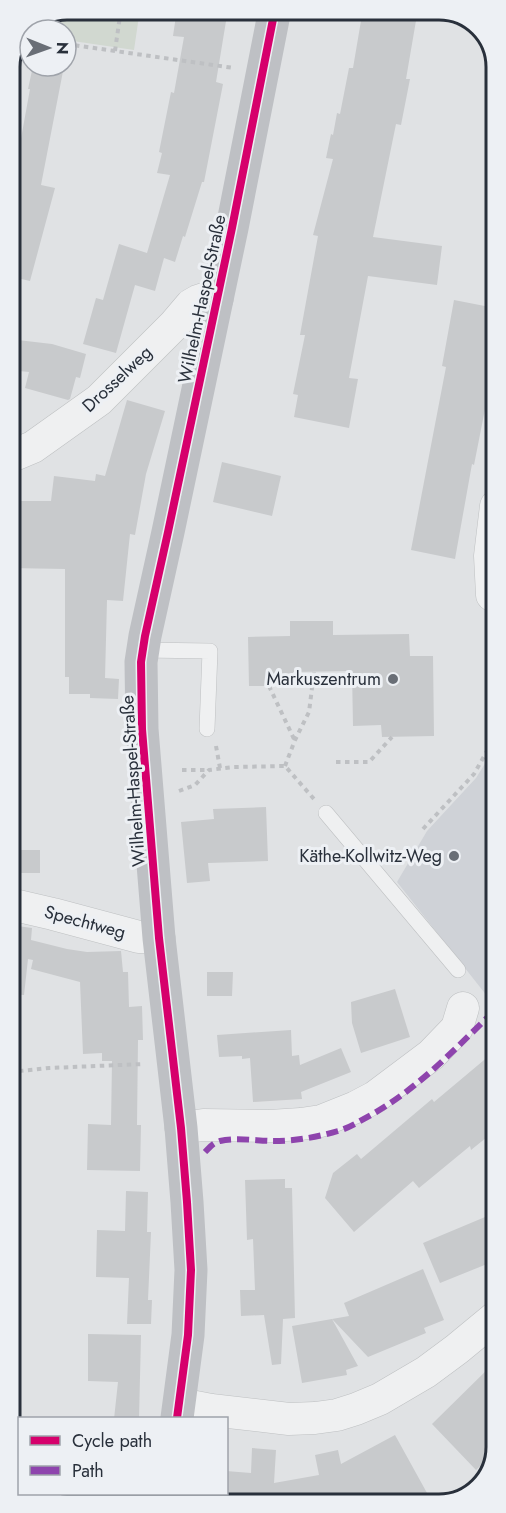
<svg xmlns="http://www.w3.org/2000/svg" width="506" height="1513" viewBox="0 0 506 1513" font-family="Jost,sans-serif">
<rect width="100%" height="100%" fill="#e0e2e4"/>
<path fill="#cfd2d7" d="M496 746V1003L491 1001 397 882 427 831 476 778Z"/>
<path fill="#d1d8d0" d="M66 9H140L134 50 66 40V30H36L38 21Z"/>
<path fill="#c8cacc" d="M177 9H228L216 82 223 84 204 182H202L185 237 183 236 175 262 164 258 155 291 135 285 116 353 83 344 96 298 103 300 119 244 147 253 170 175 157 173 162 153 159 152 171 92 174 93 184 37 173 36Z
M363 9H418L406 79H410L401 125 396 124 373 237 442 246 437 285 368 276 349 378 358 379 349 428 294 417 298 395 293 394 305 335H300L318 236 313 235 333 159 326 158 331 134 333 135 337 113 340 114 349 68H353Z
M33 66H64L41 185 55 188 30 281 9 276V176L14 177 30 89H28Z
M454 300 495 308 496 389 491 388 488 404H486L474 465 472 464 455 559 411 550 446 367 442 366Z
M9 339 52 344 86 354 80 378 76 377 70 399 68 400 25 388 29 372 9 370Z
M127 400 165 411 146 474 135 535 130 534 123 601 107 600 105 678 119 679 118 699 90 698V694H69V677H65V569L10 568V501H51L54 476 95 481 96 474 105 476Z
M222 462 281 476 272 516 213 502Z
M290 621H333V635L409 634 410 656H433L434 736 382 737 381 725 353 726 352 671 293 672V686H249L248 637 290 636Z
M266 807 268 861 208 863 210 881 187 883 181 822 214 819 213 809Z
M10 850H40V873H10Z
M10 925 32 928 31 940 67 949 87 952 121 951 123 972H128L129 1007 142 1006 143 1040H138L137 1125H141L140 1171 87 1170 88 1124 111 1125 112 1061H102V1053L83 1054 80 982 31 969 33 960 28 959 24 995 10 994Z
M207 972H233L232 996H207Z
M395 989 410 1037 361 1053 352 1023 351 1002Z
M291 1030 292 1056 299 1055 300 1065 341 1048 351 1072 301 1092 302 1099 253 1102 250 1058 242 1059V1056L219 1057 217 1035Z
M496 1050 497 1129 471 1150 470 1146 419 1188 413 1181 354 1232 325 1198 333 1173 357 1154 361 1159 432 1099 434 1102Z
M285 1179V1188H292L295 1318 283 1319 281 1364 272 1365 264 1315 241 1316 240 1290H255L253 1239 247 1240 245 1180Z
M126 1191 148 1192 147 1232H151L148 1300H152L151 1324H127L129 1278 96 1277 97 1230 125 1231Z
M497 1212V1260L440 1283 423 1243Z
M423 1269 444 1320 424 1328 426 1333 368 1357 332 1319 358 1366 346 1370 347 1375 302 1383 292 1326 349 1316 344 1303Z
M88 1334 141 1335 139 1419H114L118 1382 88 1381Z
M497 1360V1447L496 1451 476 1470 432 1424Z
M395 1435 432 1502 226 1503V1471L251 1473 252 1448 276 1450 274 1483 319 1475 315 1455 338 1450 341 1464Z"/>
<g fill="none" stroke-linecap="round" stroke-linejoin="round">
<g stroke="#bec0c2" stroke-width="16">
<path id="lane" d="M143 650 210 651 207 729
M326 813 458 970"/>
</g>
<g stroke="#bec0c2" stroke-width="33">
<path id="street" d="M10 455H14L33 447 99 400 174 325 191 305 198 301 207 298 217 299
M492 595 490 556 496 506
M10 904 53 914 139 937 159 938
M181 1128 203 1125 270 1126 301 1124 321 1121 356 1107 375 1097 431 1055 457 1028 463 1008
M180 1404 211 1410 289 1419 315 1418 337 1415 356 1409 380 1399 426 1372 457 1349 497 1316"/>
</g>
<path stroke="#bec0c3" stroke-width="4" stroke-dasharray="4.5 4.5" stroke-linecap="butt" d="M20 38 30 39
M66 44 234 68
M115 51 121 9
M269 686 294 739
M216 746 220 768
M336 762H369L392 737
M285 766 295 740 309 712 314 672
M182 770H208
M179 791 195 785 209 770 234 767 285 766 314 799
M423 829 474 774 496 735
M10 1072 49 1068 144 1064"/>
<use href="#lane" stroke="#eff0f1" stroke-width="15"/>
<use href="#street" stroke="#eff0f1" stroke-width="32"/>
<path stroke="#bec0c4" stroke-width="33" d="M177 1418 188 1335 191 1270 187 1202 181 1128 159 938 142 729 141 662 145 636 168 532 232 228 275 9
M161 1503 163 1494"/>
<path stroke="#8e44ad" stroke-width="6" stroke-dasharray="12 6" stroke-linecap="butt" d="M205 1152C210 1147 213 1143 220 1141 237 1137 257 1141 274 1141 295 1141 318 1137 338 1131 349 1128 360 1121 371 1115 419 1088 457 1047 496 1009"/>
<g stroke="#edf0f4" stroke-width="11">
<path id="cycleway" d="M177 1418 188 1335 191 1270 187 1202 181 1128 159 938 142 729 141 662 145 636 168 532 232 228 275 9"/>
</g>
<use href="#cycleway" stroke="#d6006c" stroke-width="8"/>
</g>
<g fill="#696e76" stroke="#edf0f4" stroke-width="2">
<circle cx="393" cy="679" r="6"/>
<circle cx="454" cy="856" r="6"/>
</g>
<g text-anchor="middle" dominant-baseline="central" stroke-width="6" stroke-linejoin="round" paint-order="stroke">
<g font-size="18" fill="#29303b" stroke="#edf0f4">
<text transform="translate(202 299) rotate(-78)">Wilhelm-Haspel-Straße</text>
<text transform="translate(117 379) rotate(-43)">Drosselweg</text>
<text transform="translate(133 781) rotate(-94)">Wilhelm-Haspel-Straße</text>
<text transform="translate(85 922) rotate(15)">Spechtweg</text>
</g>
<g font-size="18" fill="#29303b" stroke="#edf0f4" text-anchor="end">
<text x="381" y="679">Markuszentrum</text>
<text x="442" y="856">Käthe-Kollwitz-Weg</text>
</g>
</g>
<path d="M0 0H506V1513H0ZM67 20H439A47 47 0 0 1 486 67V1447A47 47 0 0 1 439 1494H67A47 47 0 0 1 20 1447V67A47 47 0 0 1 67 20Z" fill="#edf0f4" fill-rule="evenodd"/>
<path fill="none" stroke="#29303b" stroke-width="3" d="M67 20H439A47 47 0 0 1 486 67V1447A47 47 0 0 1 439 1494H67A47 47 0 0 1 20 1447V67A47 47 0 0 1 67 20Z"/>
<rect x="18" y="1417" width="210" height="78" fill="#edf0f4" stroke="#9fa3aa" stroke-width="1.5"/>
<rect x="30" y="1436" width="30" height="9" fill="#d6006c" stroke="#9fa3aa" stroke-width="1.5"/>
<text x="72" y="1447" font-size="18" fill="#29303b">Cycle path</text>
<rect x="30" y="1466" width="30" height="9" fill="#8e44ad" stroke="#9fa3aa" stroke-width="1.5"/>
<text x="72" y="1477" font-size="18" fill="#29303b">Path</text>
<g transform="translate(48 48) rotate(91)"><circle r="28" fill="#edf0f4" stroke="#9fa3aa" stroke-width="1.5"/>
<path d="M0-4.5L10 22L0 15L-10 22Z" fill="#696e76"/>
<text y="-9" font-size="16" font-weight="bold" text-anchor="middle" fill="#29303b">N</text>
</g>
</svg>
